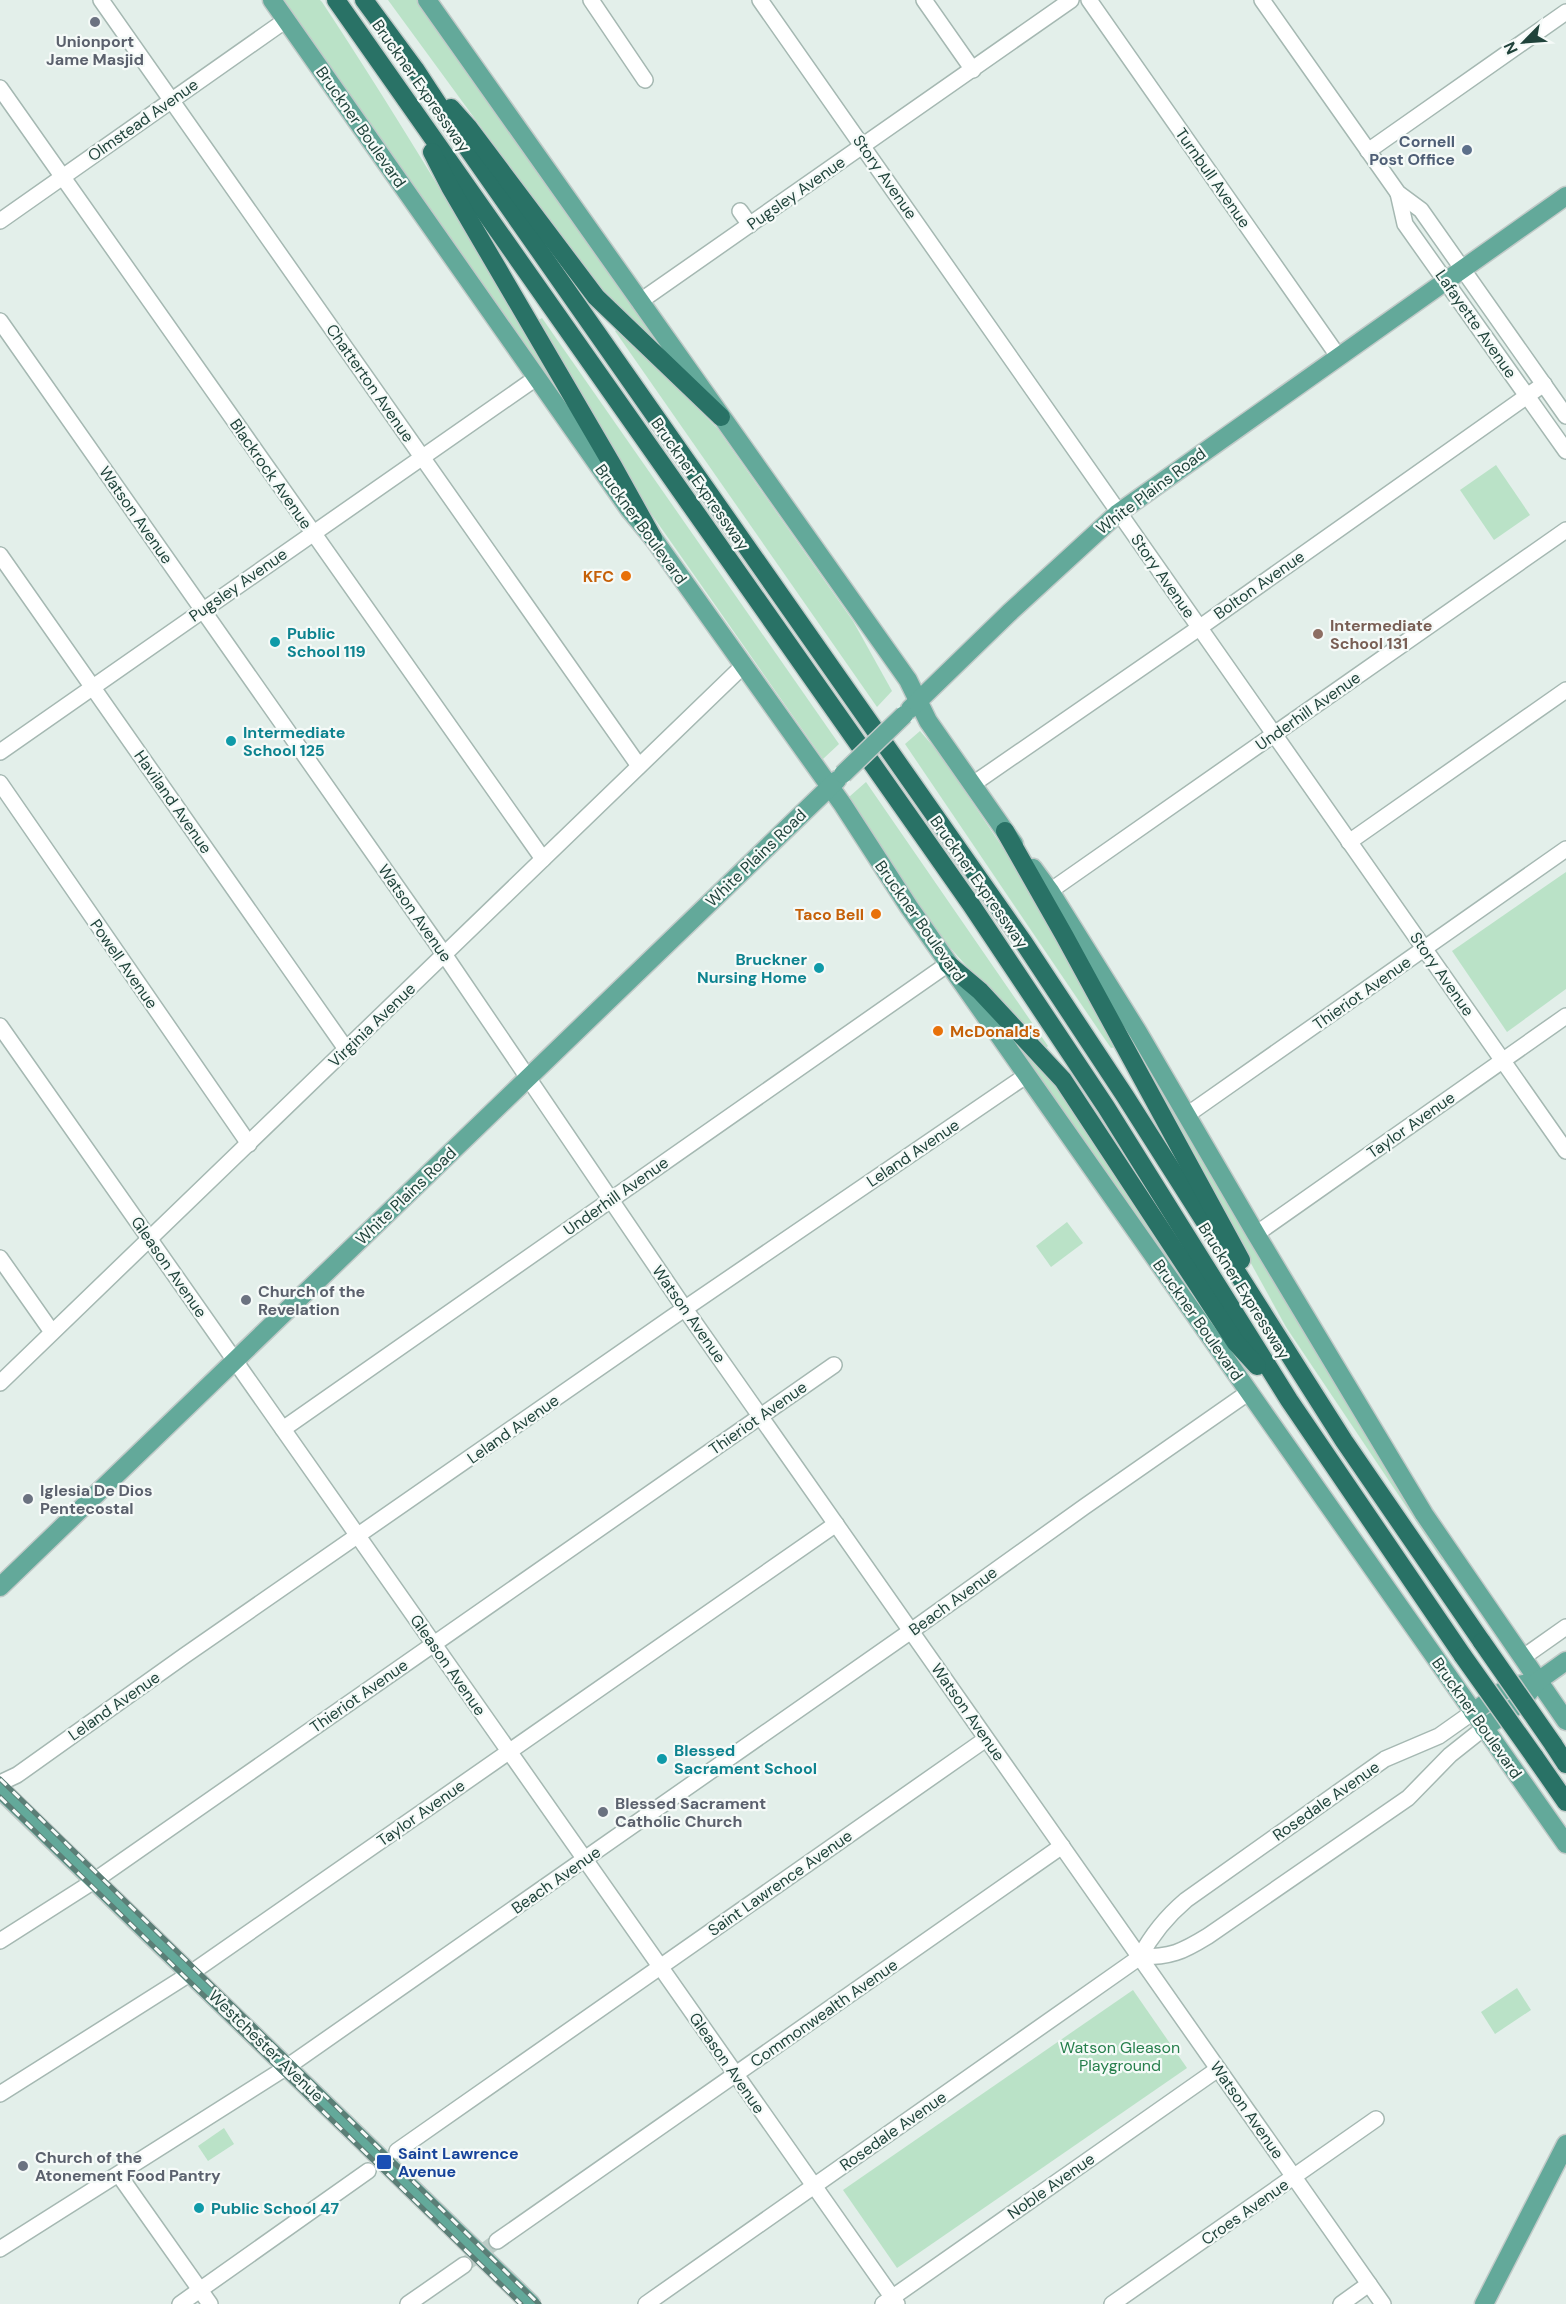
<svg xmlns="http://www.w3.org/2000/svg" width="1566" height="2304" font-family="'DM Sans',sans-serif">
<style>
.green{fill:#bae2c7}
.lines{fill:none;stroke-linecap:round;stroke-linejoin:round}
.minor-tunnel{stroke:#bccdc7;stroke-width:15;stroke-dasharray:15 8;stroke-linecap:butt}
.minor-casing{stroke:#a5b8b2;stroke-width:18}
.major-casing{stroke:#c1cac8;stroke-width:21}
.highway-casing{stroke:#c1cac8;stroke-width:21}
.minor{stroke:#fff;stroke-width:15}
.major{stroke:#63a99a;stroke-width:18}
.highway{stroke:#297266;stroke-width:18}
.rail-casing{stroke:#5b7e76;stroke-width:5}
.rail{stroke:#f5faf8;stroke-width:3;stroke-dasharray:9;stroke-linecap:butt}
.major-bridge-casing{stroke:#c1cac8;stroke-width:21;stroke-linecap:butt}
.highway-bridge-casing{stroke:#c1cac8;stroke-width:21;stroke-linecap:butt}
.major-bridge{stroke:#63a99a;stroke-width:18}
.highway-bridge{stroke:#297266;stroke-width:18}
.worship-dot{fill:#6b7280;stroke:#f5faf8;stroke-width:2}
.service-dot{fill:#5c6f8a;stroke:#f5faf8;stroke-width:2}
.food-dot{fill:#e8710a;stroke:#f5faf8;stroke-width:2}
.education-dot{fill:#8d6e63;stroke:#f5faf8;stroke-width:2}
.culture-dot{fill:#0f9aa8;stroke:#f5faf8;stroke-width:2}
.transit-dot{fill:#1a4fb4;stroke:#f5faf8;stroke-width:2}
.labels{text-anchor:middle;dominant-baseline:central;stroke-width:4.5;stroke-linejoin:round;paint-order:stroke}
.worship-label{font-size:16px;font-weight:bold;fill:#5b616d;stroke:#f5faf8;text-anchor:start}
.street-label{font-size:16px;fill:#20433b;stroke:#f5faf8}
.service-label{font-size:16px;font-weight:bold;fill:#4e5e75;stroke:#f5faf8;text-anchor:end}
.food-label{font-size:16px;font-weight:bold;fill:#c56008;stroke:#f5faf8;text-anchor:end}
.education-label{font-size:16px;font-weight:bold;fill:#785e54;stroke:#f5faf8;text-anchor:start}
.culture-label{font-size:16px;font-weight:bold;fill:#0d838f;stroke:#f5faf8;text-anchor:start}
.park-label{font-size:16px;fill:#267f4c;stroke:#f5faf8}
.transit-label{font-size:16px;font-weight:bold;fill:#164399;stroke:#f5faf8;text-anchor:start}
</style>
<rect width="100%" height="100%" fill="#e3efea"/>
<!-- green -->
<g class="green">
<path d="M284 0H320L322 2C378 87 431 173 483 261 511 309 540 357 566 407Z"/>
<polygon points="388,0 418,0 627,296 658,345 598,287"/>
<polygon points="542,318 839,744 823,759 650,512 537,321"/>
<polygon points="618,329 717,428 853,621 892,691 877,707 615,331"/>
<polygon points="1496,465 1530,515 1494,540 1460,490"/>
<polygon points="920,731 939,753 1036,897 1116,1047 1111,1048 1102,1035 905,744"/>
<path d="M866 782 1048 1046 1045 1049C1000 1001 952 955 914 902 890 869 870 833 849 797Z"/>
<polygon points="1566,872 1566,989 1507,1032 1452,951"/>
<polygon points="1103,987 1445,1558 1442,1560 1286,1327 1100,989"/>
<polygon points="1018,1041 1068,1094 1250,1375 1246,1377 1012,1044"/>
<polygon points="1067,1222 1083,1243 1051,1267 1036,1246"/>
<polygon points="1517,1988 1531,2010 1495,2034 1481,2012"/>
<polygon points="1133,1990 1187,2068 897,2268 843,2190"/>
<polygon points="224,2128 234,2144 208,2161 198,2146"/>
</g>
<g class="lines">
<!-- minor-tunnel -->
<polyline class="minor-tunnel" points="464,2265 497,2241"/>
<defs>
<g id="minor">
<polyline points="101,0 639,766"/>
<polyline points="591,0 645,80"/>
<polyline points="760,0 1566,1151"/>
<polyline points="924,0 973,70"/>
<polyline points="1089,0 1338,356"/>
<polyline points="1262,0 1398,193 1421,210 1566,416"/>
<polyline points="0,88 543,859"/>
<polyline points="1368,151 1566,12"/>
<polyline points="1398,193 1405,224 1566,451"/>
<polyline points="740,211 750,225"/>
<polyline points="0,221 286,20"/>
<polyline points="639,302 1071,0"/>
<polyline points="0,321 444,954 685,1309 1383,2304"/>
<polyline points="0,555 346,1049"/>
<polyline points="0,752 536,378"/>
<polyline points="0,783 249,1144"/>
<polyline points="973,784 1199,628 1544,384"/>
<polyline points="1349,842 1566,690"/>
<polyline points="1050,891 1566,530"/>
<polyline points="0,1026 897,2304"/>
<polyline points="1187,1115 1566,849"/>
<polyline points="1256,1234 1566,1016"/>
<polyline points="0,1258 52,1332"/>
<polyline points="0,1383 743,666"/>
<polyline points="283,1429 948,964"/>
<polyline points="1522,1658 1566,1627"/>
<polyline points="0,1783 17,1775 184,1656 671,1318 1027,1075"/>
<polyline points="0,1941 94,1881 834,1365"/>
<path d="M1140 1957C1171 1957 1182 1952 1208 1936L1408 1798 1450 1755 1484 1728"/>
<polyline points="0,2094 191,1973 836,1524"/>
<polyline points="397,2151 986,1739"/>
<polyline points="119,2175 210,2304"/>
<polyline points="497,2241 1062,1846"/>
<polyline points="0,2249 287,2067 911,1631 1084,1507 1249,1392"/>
<polyline points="180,2304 368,2171"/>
<polyline points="408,2304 464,2265"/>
<path d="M646 2304 1140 1957C1152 1934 1166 1917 1186 1900L1385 1759 1439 1736 1473 1712"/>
<polyline points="883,2304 1218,2069"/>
<polyline points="1112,2304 1376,2119"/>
<polyline points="1341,2304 1369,2284"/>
</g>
<g id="major">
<polyline points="272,0 629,509 653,538 843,805 909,907 1566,1844"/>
<polyline points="427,0 908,680 928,721 1014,844"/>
<polyline points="910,709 1009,613 1118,513 1566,196"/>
<polyline points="1033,868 1050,891 1138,1032 1256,1234 1424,1514 1566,1721"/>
<polyline points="0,1587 837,780"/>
<polyline points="1473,1712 1509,1687 1528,1683"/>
<polyline points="1484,1728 1520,1703 1538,1681 1566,1661"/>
<polyline points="0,1789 531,2304"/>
<polyline points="1484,2304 1566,2144"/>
</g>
<g id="highway">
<polyline points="336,0 970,903 1106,1107 1289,1400 1463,1656"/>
<polyline points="364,0 415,69 459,136 1024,943 1125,1096 1344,1441 1482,1642"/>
<polyline points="451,108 468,127 596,297 721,417"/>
<polyline points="432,152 450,187 613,466 653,538"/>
<polyline points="1005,831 1064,935 1241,1260"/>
<polyline points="948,964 980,991 1063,1080 1236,1343 1257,1366"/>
<polyline points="1553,1744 1566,1764"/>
<polyline points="1534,1756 1566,1802"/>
</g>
</defs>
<!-- minor casing -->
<use href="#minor" class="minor-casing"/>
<!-- major casing -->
<use href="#major" class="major-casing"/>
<!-- highway casing -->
<use href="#highway" class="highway-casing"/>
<!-- minor -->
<use href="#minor" class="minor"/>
<!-- major -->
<use href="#major" class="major"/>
<!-- highway -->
<use href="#highway" class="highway"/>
<defs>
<g id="rail">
<polyline points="0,1779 539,2304"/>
<polyline points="0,1797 521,2304"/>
</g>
</defs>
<!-- rail casing -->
<use href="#rail" class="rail-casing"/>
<!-- rail -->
<use href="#rail" class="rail"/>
<defs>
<polyline id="major-bridge" points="843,774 904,715"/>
<g id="highway-bridge">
<polyline points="1482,1642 1553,1744"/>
<polyline points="1463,1656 1534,1756"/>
</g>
</defs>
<!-- major-bridge casing -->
<use href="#major-bridge" class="major-bridge-casing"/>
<!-- highway-bridge casing -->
<use href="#highway-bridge" class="highway-bridge-casing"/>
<!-- major-bridge -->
<use href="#major-bridge" class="major-bridge"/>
<!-- highway-bridge -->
<use href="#highway-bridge" class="highway-bridge"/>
</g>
<!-- markers -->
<g class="worship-dot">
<circle cx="95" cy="22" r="6"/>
<circle cx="246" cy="1300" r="6"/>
<circle cx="28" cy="1499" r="6"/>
<circle cx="603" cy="1812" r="6"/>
<circle cx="23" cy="2166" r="6"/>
</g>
<circle class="service-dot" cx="1467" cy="150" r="6"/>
<g class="food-dot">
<circle cx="626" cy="576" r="6"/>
<circle cx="876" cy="914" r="6"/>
<circle cx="938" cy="1031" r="6"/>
</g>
<circle class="education-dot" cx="1318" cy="634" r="6"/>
<g class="culture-dot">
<circle cx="275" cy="642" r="6"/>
<circle cx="231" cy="741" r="6"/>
<circle cx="819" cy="968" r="6"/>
<circle cx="662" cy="1759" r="6"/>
<circle cx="199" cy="2208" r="6"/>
</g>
<rect class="transit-dot" x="376" y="2154" width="16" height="16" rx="3"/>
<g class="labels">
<!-- worship labels -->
<g class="worship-label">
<text x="95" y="41" text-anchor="middle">Unionport<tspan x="95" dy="18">Jame Masjid</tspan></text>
<text x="258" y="1291">Church of the<tspan x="258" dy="18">Revelation</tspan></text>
<text x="40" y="1490">Iglesia De Dios<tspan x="40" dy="18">Pentecostal</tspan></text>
<text x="615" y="1803">Blessed Sacrament<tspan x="615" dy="18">Catholic Church</tspan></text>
<text x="35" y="2157">Church of the<tspan x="35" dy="18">Atonement Food Pantry</tspan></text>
</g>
<!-- street labels -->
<g class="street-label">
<text transform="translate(421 86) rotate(55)">Bruckner Expressway</text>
<text transform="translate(143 120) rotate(-35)">Olmstead Avenue</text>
<text transform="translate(361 127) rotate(55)">Bruckner Boulevard</text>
<text transform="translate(885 177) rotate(55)">Story Avenue</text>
<text transform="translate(1213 178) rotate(55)">Turnbull Avenue</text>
<text transform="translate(796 193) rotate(-35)">Pugsley Avenue</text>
<text transform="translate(1476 324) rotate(55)">Lafayette Avenue</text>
<text transform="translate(370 383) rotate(55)">Chatterton Avenue</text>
<text transform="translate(271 474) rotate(55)">Blackrock Avenue</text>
<text transform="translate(700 484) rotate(55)">Bruckner Expressway</text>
<text transform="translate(1151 491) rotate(-37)">White Plains Road</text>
<text transform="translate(136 515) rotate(55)">Watson Avenue</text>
<text transform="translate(641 524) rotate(54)">Bruckner Boulevard</text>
<text transform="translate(1163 576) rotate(55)">Story Avenue</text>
<text transform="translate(238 585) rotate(-35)">Pugsley Avenue</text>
<text transform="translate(1259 585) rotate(-35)">Bolton Avenue</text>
<text transform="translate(1308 711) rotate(-35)">Underhill Avenue</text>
<text transform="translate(173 802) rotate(55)">Haviland Avenue</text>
<text transform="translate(756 858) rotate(-44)">White Plains Road</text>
<text transform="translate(979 882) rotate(55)">Bruckner Expressway</text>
<text transform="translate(415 913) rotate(55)">Watson Avenue</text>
<text transform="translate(920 921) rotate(55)">Bruckner Boulevard</text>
<text transform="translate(124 964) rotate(55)">Powell Avenue</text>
<text transform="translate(1442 974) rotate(55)">Story Avenue</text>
<text transform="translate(1362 993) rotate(-35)">Thieriot Avenue</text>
<text transform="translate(372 1025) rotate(-44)">Virginia Avenue</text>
<text transform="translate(1411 1125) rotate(-35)">Taylor Avenue</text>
<text transform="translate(913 1153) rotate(-34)">Leland Avenue</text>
<text transform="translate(406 1196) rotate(-44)">White Plains Road</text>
<text transform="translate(616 1196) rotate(-35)">Underhill Avenue</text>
<text transform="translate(169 1267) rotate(55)">Gleason Avenue</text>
<text transform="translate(1244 1291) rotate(58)">Bruckner Expressway</text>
<text transform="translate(689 1314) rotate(55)">Watson Avenue</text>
<text transform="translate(1198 1320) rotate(55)">Bruckner Boulevard</text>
<text transform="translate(758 1418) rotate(-35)">Thieriot Avenue</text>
<text transform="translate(513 1429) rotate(-35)">Leland Avenue</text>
<text transform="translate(953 1601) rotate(-36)">Beach Avenue</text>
<text transform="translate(448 1665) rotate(55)">Gleason Avenue</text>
<text transform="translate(359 1696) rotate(-35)">Thieriot Avenue</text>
<text transform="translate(114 1706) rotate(-35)">Leland Avenue</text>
<text transform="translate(968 1712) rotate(55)">Watson Avenue</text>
<text transform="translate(1477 1718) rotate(55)">Bruckner Boulevard</text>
<text transform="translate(1326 1801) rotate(-35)">Rosedale Avenue</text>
<text transform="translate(421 1813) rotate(-35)">Taylor Avenue</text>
<text transform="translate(556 1880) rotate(-35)">Beach Avenue</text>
<text transform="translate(780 1883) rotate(-35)">Saint Lawrence Avenue</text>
<text transform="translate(824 2013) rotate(-35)">Commonwealth Avenue</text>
<text transform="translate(266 2046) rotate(44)">Westchester Avenue</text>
<text transform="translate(727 2063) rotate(55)">Gleason Avenue</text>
<text transform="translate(1247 2110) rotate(55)">Watson Avenue</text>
<text transform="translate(893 2131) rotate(-35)">Rosedale Avenue</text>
<text transform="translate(1051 2186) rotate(-35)">Noble Avenue</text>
<text transform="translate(1245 2212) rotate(-35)">Croes Avenue</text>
</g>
<!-- service labels -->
<g class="service-label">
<text x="1455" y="141">Cornell<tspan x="1455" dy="18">Post Office</tspan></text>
</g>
<!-- food labels -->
<g class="food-label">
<text x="614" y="576">KFC</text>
<text x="864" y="914">Taco Bell</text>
<text x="950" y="1031" text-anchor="start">McDonald's</text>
</g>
<!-- education labels -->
<g class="education-label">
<text x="1330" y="625">Intermediate<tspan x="1330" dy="18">School 131</tspan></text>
</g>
<!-- culture labels -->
<g class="culture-label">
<text x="287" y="633">Public<tspan x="287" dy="18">School 119</tspan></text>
<text x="243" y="732">Intermediate<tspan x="243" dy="18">School 125</tspan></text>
<text x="807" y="959" text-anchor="end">Bruckner<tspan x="807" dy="18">Nursing Home</tspan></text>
<text x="674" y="1750">Blessed<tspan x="674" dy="18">Sacrament School</tspan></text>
<text x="211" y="2208">Public School 47</text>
</g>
<!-- park labels -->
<g class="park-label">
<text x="1120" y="2047">Watson Gleason<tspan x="1120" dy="18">Playground</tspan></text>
</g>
<!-- transit labels -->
<g class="transit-label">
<text x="398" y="2153">Saint Lawrence<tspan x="398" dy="18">Avenue</tspan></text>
</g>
</g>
<!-- north arrow -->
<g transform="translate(1524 42) rotate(245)" stroke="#f5faf8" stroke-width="4.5" paint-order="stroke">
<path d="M0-4.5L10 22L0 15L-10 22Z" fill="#20433b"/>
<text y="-9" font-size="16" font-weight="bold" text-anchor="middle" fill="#20433b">N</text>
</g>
</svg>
